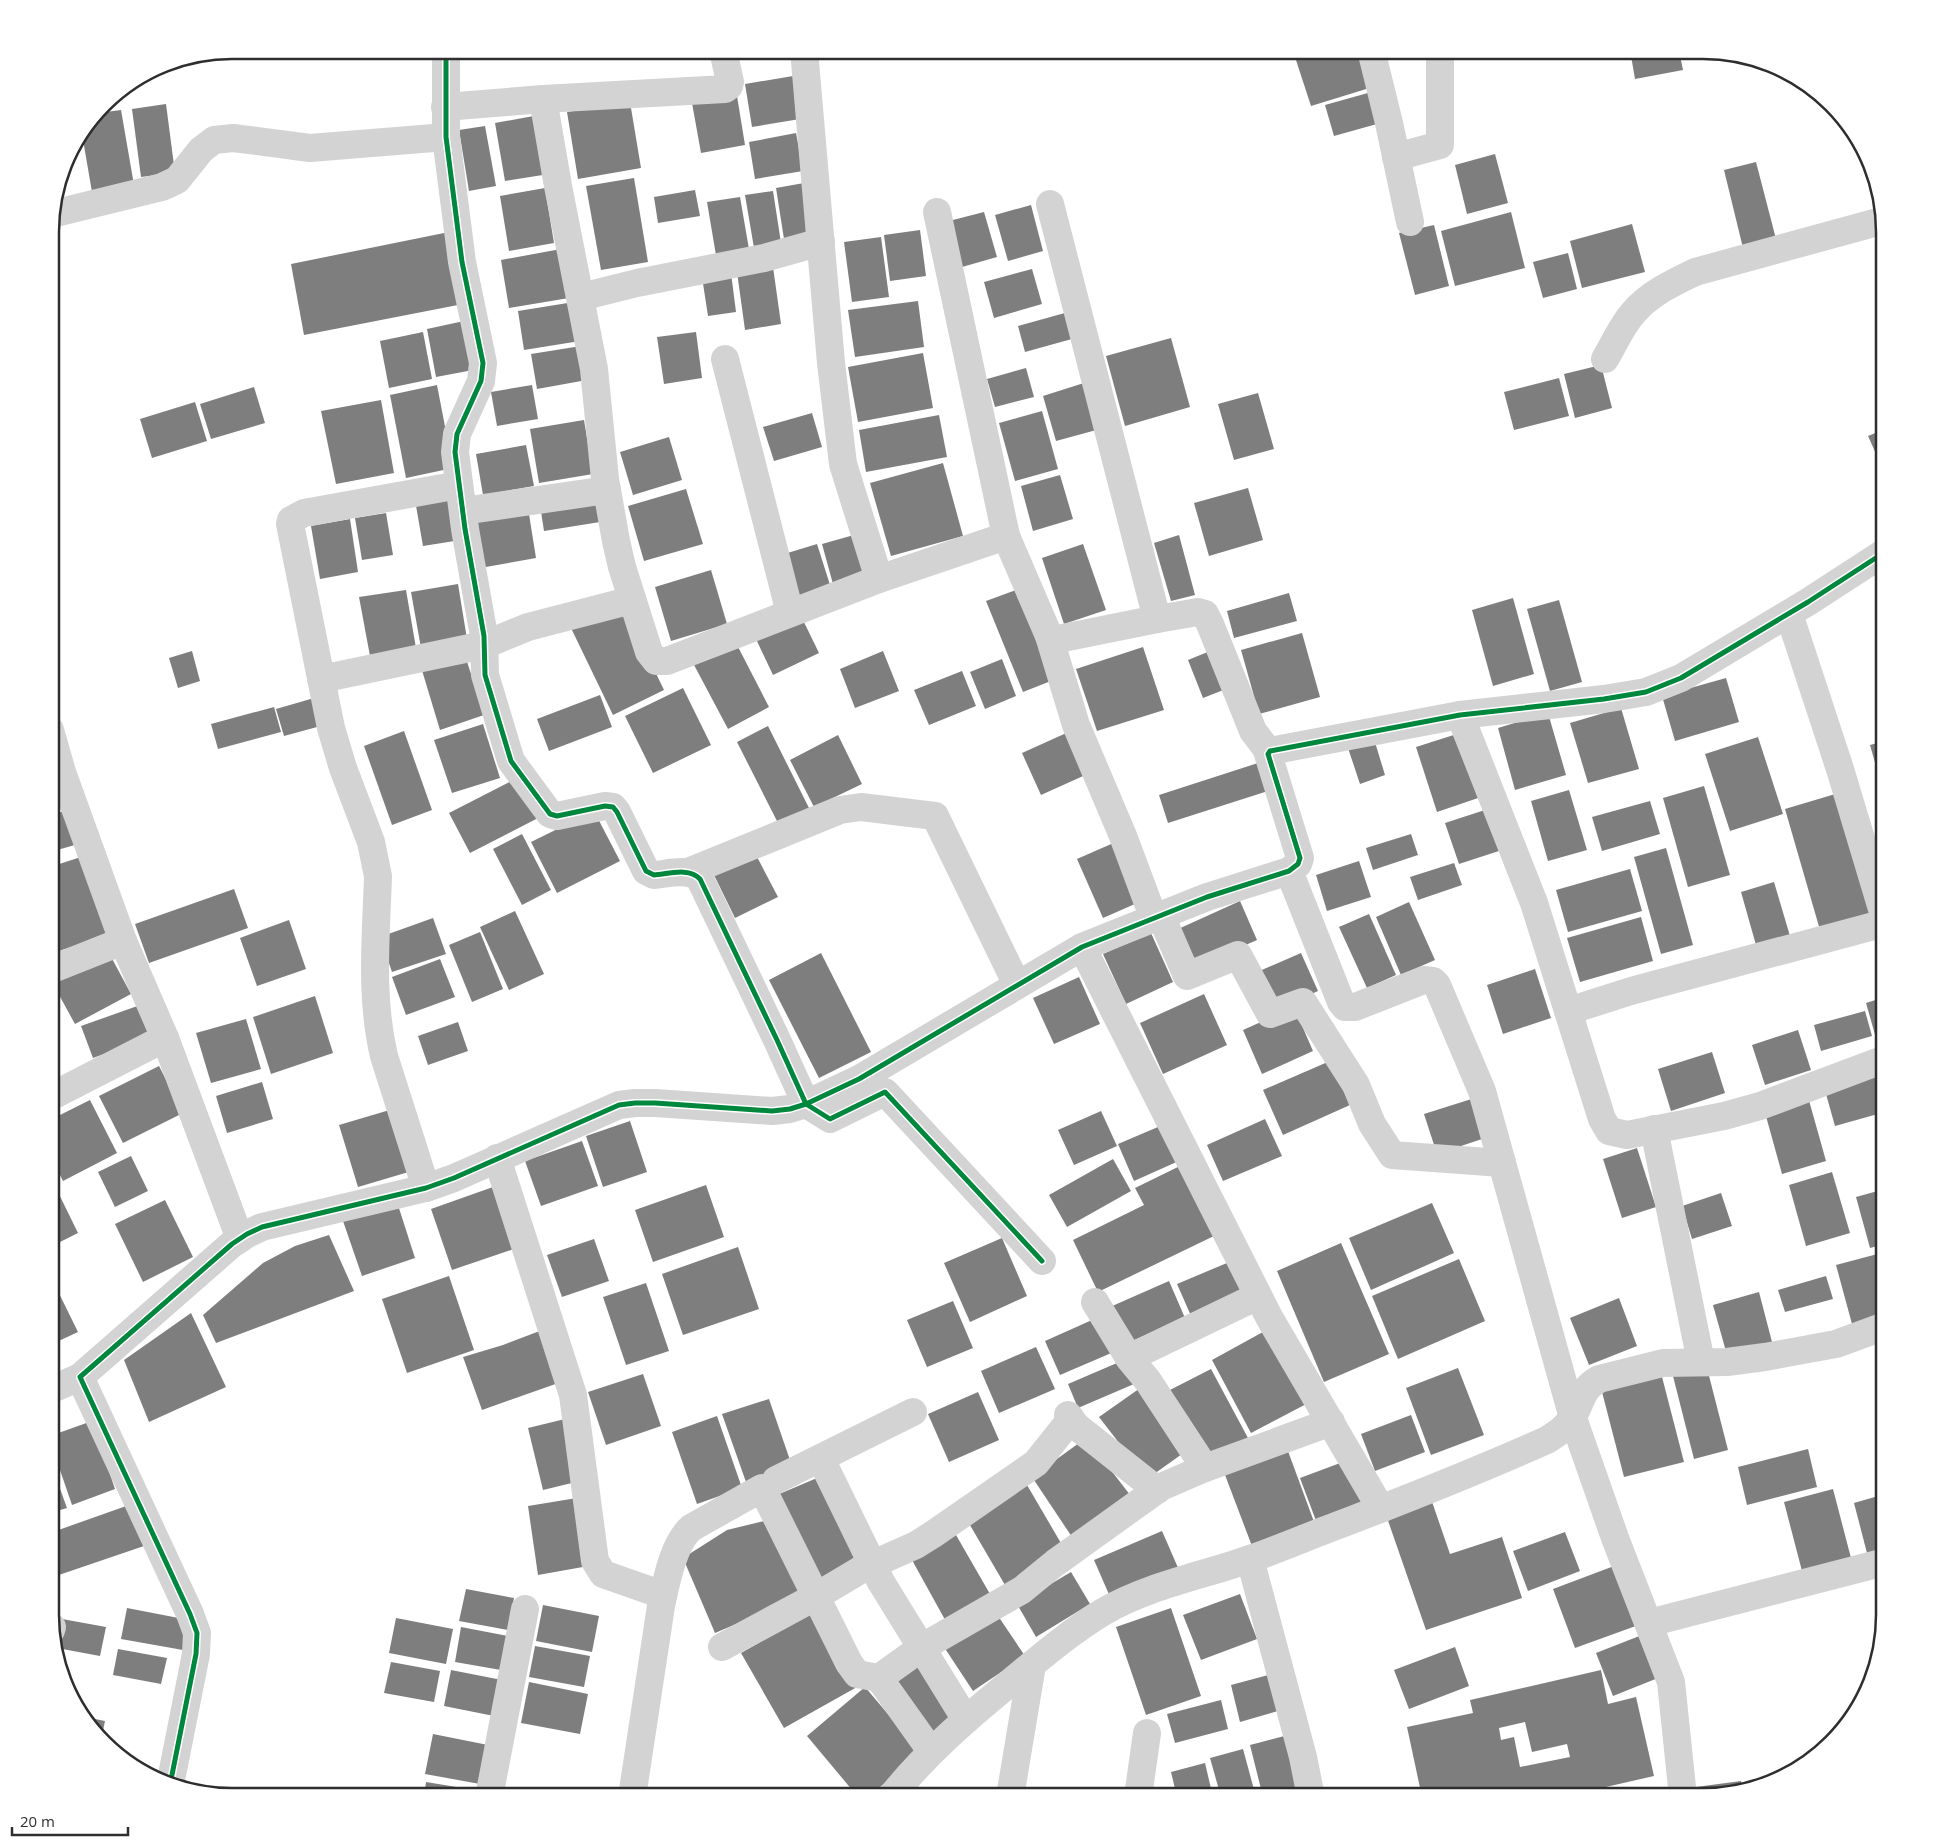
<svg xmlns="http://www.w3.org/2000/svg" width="1935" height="1847" font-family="'Open Sans',sans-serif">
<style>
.building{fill:#7e7e7e;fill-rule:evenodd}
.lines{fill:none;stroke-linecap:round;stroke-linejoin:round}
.street{stroke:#d3d3d3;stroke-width:28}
.cycleway-casing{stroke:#fff;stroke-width:8}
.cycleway{stroke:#00873e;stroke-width:5}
.rim{fill:none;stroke:#2e2e2e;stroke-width:2.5}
</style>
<rect width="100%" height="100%" fill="#fff"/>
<!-- building -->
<g class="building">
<polygon points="1315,50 1365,50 1376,86 1311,106 1295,57"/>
<polygon points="1630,50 1679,50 1683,70 1635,79"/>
<polygon points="799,75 806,118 752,127 745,84"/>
<polygon points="1375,91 1384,122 1334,136 1325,105"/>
<polygon points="737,96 745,145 701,153 692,103"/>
<polygon points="630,102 641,168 578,179 567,112"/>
<polygon points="166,104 175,173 141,177 132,109"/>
<polygon points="121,110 134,185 92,192 82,134 98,113"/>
<polygon points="539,115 549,174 505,181 495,123"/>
<polygon points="485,126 496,186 469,191 459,130"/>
<polygon points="796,133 803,171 755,179 749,142"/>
<polygon points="1495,154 1508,203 1467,214 1455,165"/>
<polygon points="1756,162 1776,239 1743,248 1724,170"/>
<polygon points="634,178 648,262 601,270 586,186"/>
<polygon points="804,183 812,234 784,239 776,188"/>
<polygon points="545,188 554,243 509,251 500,196"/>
<polygon points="695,190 700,216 658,223 654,197"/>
<polygon points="773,191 781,243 754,248 745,195"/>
<polygon points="740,197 750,255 717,261 707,202"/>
<polygon points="1031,205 1043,251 1008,261 995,215"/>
<polygon points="984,212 997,257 962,267 949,221"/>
<polygon points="1511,212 1525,268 1455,286 1441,231"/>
<polygon points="1632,224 1645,272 1582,288 1570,241"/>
<polygon points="1434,225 1449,286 1415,295 1399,233"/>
<polygon points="920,230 926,276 890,281 884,235"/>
<polygon points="449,232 463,304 304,335 291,264"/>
<polygon points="881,237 889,297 852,302 844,242"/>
<polygon points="561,249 569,298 509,308 501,260"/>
<polygon points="1568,253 1577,289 1543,298 1533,262"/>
<polygon points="773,267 781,324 745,330 737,272"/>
<polygon points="1032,269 1042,304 994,318 984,282"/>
<polygon points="731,273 736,312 708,316 702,277"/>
<polygon points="918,301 924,347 855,357 848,310"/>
<polygon points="574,302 580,341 524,350 518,311"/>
<polygon points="1072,311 1079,337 1025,352 1018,326"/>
<polygon points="464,321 473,370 436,377 427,329"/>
<polygon points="423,332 432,379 389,388 380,341"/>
<polygon points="696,332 702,378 664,384 657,337"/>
<polygon points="1171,338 1190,407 1125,426 1106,356"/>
<polygon points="581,346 587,380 537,389 531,354"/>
<polygon points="923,353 933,408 858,422 848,367"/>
<polygon points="1601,365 1612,408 1575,418 1564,374"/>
<polygon points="1026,368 1034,397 995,407 987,379"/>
<polygon points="1885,370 1885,391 1876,375"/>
<polygon points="1559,378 1569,416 1514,430 1504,392"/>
<polygon points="1087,382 1100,429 1056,441 1043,396"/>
<polygon points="437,385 453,468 406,478 390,395"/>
<polygon points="532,385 538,419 497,426 491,392"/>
<polygon points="254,387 265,423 211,439 200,404"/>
<polygon points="1258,393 1274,449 1234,460 1218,404"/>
<polygon points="381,400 394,473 336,484 321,411"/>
<polygon points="195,402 207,441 152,458 140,419"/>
<polygon points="1042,411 1058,469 1015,481 999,423"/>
<polygon points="812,413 822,447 774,461 763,427"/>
<polygon points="939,415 947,457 866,472 859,430"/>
<polygon points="584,420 593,474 539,483 530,429"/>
<polygon points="1885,429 1885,474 1868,436"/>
<polygon points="669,437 682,480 633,495 620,452"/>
<polygon points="526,445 534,486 483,495 476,454"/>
<polygon points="943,463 963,536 891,556 870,483"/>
<polygon points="1060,475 1073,519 1033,531 1021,486"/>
<polygon points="1248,488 1263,540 1209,556 1194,503"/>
<polygon points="686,489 703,544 644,561 628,506"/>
<polygon points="454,493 461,540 423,546 415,500"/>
<polygon points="595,495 600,522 544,531 540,505"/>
<polygon points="528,508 536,558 480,568 472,518"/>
<polygon points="386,513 393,555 362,560 355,518"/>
<polygon points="350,519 358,572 320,579 311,526"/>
<polygon points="861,533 874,573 833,584 822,544"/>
<polygon points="1179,535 1195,595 1171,601 1154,543"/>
<polygon points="817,544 831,588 794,599 781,555"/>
<polygon points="1083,544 1106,610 1064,624 1042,558"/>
<polygon points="711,570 727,624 671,641 655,587"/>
<polygon points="458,584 467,639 421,648 411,592"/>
<polygon points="1024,587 1061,677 1023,692 986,601"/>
<polygon points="406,590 416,648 370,656 359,597"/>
<polygon points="1289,593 1297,621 1234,638 1227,611"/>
<polygon points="1513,598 1534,674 1493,686 1472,610"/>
<polygon points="1559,600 1582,682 1550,691 1527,609"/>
<polygon points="622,603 664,690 613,715 571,628"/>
<polygon points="801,616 819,653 773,675 756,639"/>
<polygon points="1302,633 1320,697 1259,714 1241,650"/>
<polygon points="735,641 769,707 728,729 693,663"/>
<polygon points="1143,647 1164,710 1097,731 1076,669"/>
<polygon points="192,651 200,681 178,688 169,658"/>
<polygon points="883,651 899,691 855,708 840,669"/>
<polygon points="1210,651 1226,689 1203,698 1188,660"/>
<polygon points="464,652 484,715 440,730 421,667"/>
<polygon points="1002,659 1016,696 985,709 970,672"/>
<polygon points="962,671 976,706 929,725 914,690"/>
<polygon points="1726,678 1739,722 1675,741 1662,696"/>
<polygon points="683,688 711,745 653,773 625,716"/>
<polygon points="600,695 612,727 549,751 537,719"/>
<polygon points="321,696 328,724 284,736 276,709"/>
<polygon points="274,707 281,732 218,749 211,724"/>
<polygon points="1621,708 1639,769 1588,783 1570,723"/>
<polygon points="1548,713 1566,775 1515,790 1498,728"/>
<polygon points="483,724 500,778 452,793 434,740"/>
<polygon points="768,726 809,808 778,823 737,742"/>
<polygon points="1073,730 1092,772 1041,795 1022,753"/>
<polygon points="404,731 432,810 392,825 364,746"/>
<polygon points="1460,733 1481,797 1437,812 1416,747"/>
<polygon points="838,735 862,784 814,807 790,760"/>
<polygon points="1758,737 1783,814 1730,831 1705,754"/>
<polygon points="1374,739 1385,775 1360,784 1348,748"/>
<polygon points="1885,741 1885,786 1882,787 1870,745"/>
<polygon points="1258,763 1268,791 1168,823 1159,795"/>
<polygon points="519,777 540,817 470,853 449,813"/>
<polygon points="1704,786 1730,875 1688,887 1663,798"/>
<polygon points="1569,790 1587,850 1548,861 1531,801"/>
<polygon points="1842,792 1878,921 1822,937 1785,809"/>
<polygon points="1650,801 1660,834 1602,851 1592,817"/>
<polygon points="1491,808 1505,849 1459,864 1445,823"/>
<polygon points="72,809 82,843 50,852 50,815"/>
<polygon points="594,811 620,861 557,893 531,842"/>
<polygon points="522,834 551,890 522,905 493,849"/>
<polygon points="1411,834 1418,855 1373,870 1366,848"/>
<polygon points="1118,841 1144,900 1103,918 1077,859"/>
<polygon points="1666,848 1693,945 1661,954 1634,857"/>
<polygon points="755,853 778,897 735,918 714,875"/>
<polygon points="84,856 110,934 50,954 50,867"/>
<polygon points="1359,861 1371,897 1327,911 1316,875"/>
<polygon points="1454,863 1462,885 1418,900 1410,877"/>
<polygon points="1630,869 1642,911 1568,932 1556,890"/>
<polygon points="1774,882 1790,936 1756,945 1741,892"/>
<polygon points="234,889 248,928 149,963 135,924"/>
<polygon points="1240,901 1257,940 1193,968 1176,930"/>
<polygon points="1409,902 1435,960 1401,975 1376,917"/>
<polygon points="515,911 544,974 509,990 480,927"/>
<polygon points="1369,914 1396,975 1367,988 1339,927"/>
<polygon points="1641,917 1653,961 1580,982 1567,938"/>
<polygon points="433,918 446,954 392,972 380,937"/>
<polygon points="289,920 306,969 257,986 240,938"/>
<polygon points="480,932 503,989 472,1002 449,945"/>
<polygon points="1151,933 1173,982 1126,1004 1103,954"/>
<polygon points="109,953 131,994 75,1024 53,984"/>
<polygon points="821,953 871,1052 819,1078 769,980"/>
<polygon points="1301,953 1318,991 1272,1012 1255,973"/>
<polygon points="440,959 455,997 406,1015 392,977"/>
<polygon points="1535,969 1551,1018 1503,1034 1487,985"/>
<polygon points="1079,977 1100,1024 1054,1044 1033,998"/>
<polygon points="1204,994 1227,1045 1163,1074 1140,1023"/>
<polygon points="315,996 333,1053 271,1074 253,1017"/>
<polygon points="1885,997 1885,1051 1880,1052 1866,1003"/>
<polygon points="143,1004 154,1036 93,1058 81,1026"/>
<polygon points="1294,1007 1313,1051 1262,1074 1243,1030"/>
<polygon points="50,1011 60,1037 50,1040"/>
<polygon points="1865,1011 1872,1036 1821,1051 1814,1025"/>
<polygon points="246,1019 261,1069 211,1083 196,1033"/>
<polygon points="458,1022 468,1051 428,1065 418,1036"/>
<polygon points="1798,1030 1811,1070 1765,1085 1752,1045"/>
<polygon points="1712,1052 1725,1093 1671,1111 1658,1069"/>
<polygon points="1330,1061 1350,1105 1283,1135 1263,1090"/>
<polygon points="159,1066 183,1113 123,1143 99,1096"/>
<polygon points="1885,1070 1885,1112 1835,1126 1824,1087"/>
<polygon points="262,1082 273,1119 227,1133 216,1096"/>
<polygon points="1481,1096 1494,1135 1437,1154 1424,1114"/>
<polygon points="1808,1097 1826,1161 1782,1174 1764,1109"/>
<polygon points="90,1100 117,1153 63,1181 50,1155 50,1120"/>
<polygon points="393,1109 412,1171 358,1187 339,1125"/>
<polygon points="1101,1111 1117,1146 1074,1165 1058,1130"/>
<polygon points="1265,1119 1282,1156 1223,1181 1207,1145"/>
<polygon points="630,1121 647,1172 603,1187 586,1136"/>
<polygon points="1165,1124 1181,1160 1134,1181 1118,1144"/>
<polygon points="582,1141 598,1186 541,1206 525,1161"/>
<polygon points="1637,1148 1656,1207 1622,1218 1603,1159"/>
<polygon points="131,1156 148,1191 115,1207 98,1172"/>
<polygon points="1113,1159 1131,1191 1067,1227 1049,1195"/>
<polygon points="1182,1165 1216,1235 1098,1292 1073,1240 1144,1205 1135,1188"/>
<polygon points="1832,1172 1850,1233 1806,1246 1789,1185"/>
<polygon points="54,1184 78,1233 50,1247 50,1185"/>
<polygon points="706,1185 724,1237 653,1262 635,1210"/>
<polygon points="493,1187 514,1249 452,1270 431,1209"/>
<polygon points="1885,1189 1885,1244 1870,1248 1856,1197"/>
<polygon points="1721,1193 1732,1226 1692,1239 1682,1206"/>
<polygon points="165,1200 193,1257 143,1282 115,1224"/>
<polygon points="397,1202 415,1258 362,1276 343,1221"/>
<polygon points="1432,1203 1454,1253 1371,1290 1349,1238"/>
<polygon points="329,1235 354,1291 216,1343 203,1315 263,1263 295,1246"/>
<polygon points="1002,1238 1027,1296 970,1322 944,1263"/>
<polygon points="594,1239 609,1281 562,1297 547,1255"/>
<polygon points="1341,1243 1389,1354 1324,1382 1277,1271"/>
<polygon points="738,1247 759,1309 683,1335 662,1274"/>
<polygon points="1885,1252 1885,1314 1852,1324 1836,1265"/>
<polygon points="1459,1259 1485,1321 1398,1359 1372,1296"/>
<polygon points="1234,1260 1249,1294 1192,1318 1177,1284"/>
<polygon points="50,1275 78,1332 50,1345"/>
<polygon points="449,1276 474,1350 407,1373 382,1299"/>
<polygon points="1826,1276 1833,1299 1785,1312 1778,1290"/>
<polygon points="1169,1281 1185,1318 1125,1344 1110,1307"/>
<polygon points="646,1283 669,1351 626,1365 603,1297"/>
<polygon points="1759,1292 1772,1342 1727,1355 1713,1305"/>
<polygon points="1619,1298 1637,1346 1589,1365 1570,1318"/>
<polygon points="953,1301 973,1348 927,1367 907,1320"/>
<polygon points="191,1313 226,1387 149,1422 124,1360"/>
<polygon points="1101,1316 1116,1351 1060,1375 1045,1341"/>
<polygon points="1272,1327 1312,1401 1251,1433 1212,1360"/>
<polygon points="545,1329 564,1381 482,1410 463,1357 503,1345"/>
<polygon points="1036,1347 1055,1389 999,1413 981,1371"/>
<polygon points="1124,1360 1134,1384 1078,1408 1068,1384"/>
<polygon points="1458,1368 1484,1435 1431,1455 1406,1388"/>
<polygon points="1707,1368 1728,1450 1694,1459 1673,1376"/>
<polygon points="1211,1369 1248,1438 1206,1461 1168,1391"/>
<polygon points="1661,1373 1684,1462 1624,1477 1601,1388"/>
<polygon points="643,1374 661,1426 606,1445 588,1392"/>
<polygon points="1143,1386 1189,1449 1147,1479 1099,1417"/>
<polygon points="978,1392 999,1440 949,1462 928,1414"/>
<polygon points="769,1399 792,1466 746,1482 722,1414"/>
<polygon points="1411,1415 1425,1452 1375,1471 1361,1434"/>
<polygon points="717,1416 742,1488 697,1504 672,1432"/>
<polygon points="565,1419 580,1481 543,1490 528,1428"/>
<polygon points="92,1421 115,1489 72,1505 50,1441 50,1436"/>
<polygon points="1086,1438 1134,1500 1076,1543 1032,1477"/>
<polygon points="1285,1443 1317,1530 1255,1554 1222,1467"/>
<polygon points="1808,1449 1817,1487 1747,1505 1738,1467"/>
<polygon points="1351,1459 1369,1506 1318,1526 1300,1478"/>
<polygon points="50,1461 67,1508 50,1513"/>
<polygon points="824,1475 861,1561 814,1581 777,1495"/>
<polygon points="1027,1485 1065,1550 1005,1585 967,1520"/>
<polygon points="1833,1489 1851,1558 1802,1571 1784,1502"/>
<polygon points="1885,1494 1885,1548 1867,1553 1854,1503"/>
<polygon points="1430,1496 1450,1554 1502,1537 1522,1598 1426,1630 1385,1512"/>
<polygon points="583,1497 594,1565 538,1575 528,1506"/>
<polygon points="129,1505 144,1546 50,1578 50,1533"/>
<polygon points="772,1519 805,1595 715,1633 683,1558 727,1530"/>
<polygon points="1162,1531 1179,1570 1111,1599 1094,1560"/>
<polygon points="1565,1532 1580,1571 1528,1591 1513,1551"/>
<polygon points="956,1535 994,1601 949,1627 912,1560"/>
<polygon points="1622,1563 1644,1623 1575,1648 1553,1589"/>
<polygon points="1071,1572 1090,1604 1036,1637 1017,1604"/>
<polygon points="466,1589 514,1598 508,1630 459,1621"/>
<polygon points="1240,1594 1257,1639 1201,1660 1183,1615"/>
<polygon points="543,1605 599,1616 592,1652 536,1641"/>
<polygon points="127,1608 189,1620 183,1650 121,1639"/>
<polygon points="1171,1608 1201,1696 1146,1715 1116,1627"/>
<polygon points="994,1610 1025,1656 973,1691 942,1644"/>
<polygon points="813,1612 857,1687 784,1728 741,1653"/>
<polygon points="396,1618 453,1629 446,1664 389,1653"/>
<polygon points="62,1619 106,1627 100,1656 57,1648"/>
<polygon points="461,1627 508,1636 501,1670 455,1662"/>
<polygon points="1647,1633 1663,1676 1613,1696 1596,1653"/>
<polygon points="535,1646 590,1656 584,1687 529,1677"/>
<polygon points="1455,1647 1469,1686 1409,1709 1394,1670"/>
<polygon points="118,1649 167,1658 161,1684 113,1675"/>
<polygon points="916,1656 959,1720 932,1738 888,1675"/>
<polygon points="391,1662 440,1671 434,1702 384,1693"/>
<polygon points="451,1670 502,1680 494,1716 444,1706"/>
<path d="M1601 1670 1608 1704 1636 1697 1654 1776 1562 1797H1422L1407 1727 1473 1713 1470 1700ZM1525 1722 1532 1752 1567 1744 1570 1757 1520 1767 1514 1737 1501 1740 1499 1728Z"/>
<polygon points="1276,1673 1285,1709 1240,1722 1231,1685"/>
<polygon points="529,1682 588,1694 580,1734 521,1723"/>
<polygon points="865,1687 921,1753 868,1797 858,1797 807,1736"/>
<polygon points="1221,1700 1228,1729 1175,1743 1167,1714"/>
<polygon points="85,1717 105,1721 101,1740 100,1740"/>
<polygon points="433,1734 488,1745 480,1784 425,1774"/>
<polygon points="1292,1734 1308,1797 1263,1797 1250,1745"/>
<polygon points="1243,1749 1256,1797 1221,1797 1210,1758"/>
<polygon points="1205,1763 1213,1797 1177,1797 1171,1772"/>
<polygon points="1741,1781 1742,1790 1715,1797 1698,1797 1696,1787"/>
<polygon points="426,1782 481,1791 480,1797 424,1797"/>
</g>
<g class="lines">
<!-- street -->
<g class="street">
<path d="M446 50V137L462 262 483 363 481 381 457 434 455 452 465 529 484 636 485 675 511 761 550 814 557 816 605 806 613 807 617 812 646 871 654 875C668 874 689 867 700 879L777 1040 806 1104 830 1119 885 1092 1042 1261"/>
<polyline points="804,50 831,363 843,464 879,579"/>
<polyline points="1371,50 1389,123 1410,222"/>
<polyline points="543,99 558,186 594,369 605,479 616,541 622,567 649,652 656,661 667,661 879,579 1006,536 1049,636 1058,639 1157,619"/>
<polyline points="445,107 543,99 725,89 729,86 730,82 723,50"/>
<polyline points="1396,157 1440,145 1440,50"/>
<polyline points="1050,204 1157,619 1198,612 1205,614 1210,624 1253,731 1269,752"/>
<polyline points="937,212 1006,536"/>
<polyline points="52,214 162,187 177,180 201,150 214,140 233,138 310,148 446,137"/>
<polyline points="581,297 637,283 764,258 821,242"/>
<polyline points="725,359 790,613"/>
<path d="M1605 359C1614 344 1622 325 1634 312 1650 293 1673 283 1695 272L1885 220"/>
<polyline points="463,511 607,490"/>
<polyline points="1789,614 1840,769 1885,919"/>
<polyline points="1049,636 1076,725 1123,836 1154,919"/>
<polyline points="321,679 484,645 528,627 632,600"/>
<polyline points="1460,715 1534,903 1602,1119 1609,1131 1627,1135 1724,1116 1760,1106 1885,1059"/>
<polyline points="50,730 62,772 123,941 165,1038 240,1239"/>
<polyline points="1289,871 1341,1002 1345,1007 1355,1007 1424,980 1433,981 1437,985 1482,1091 1573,1418 1615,1538 1671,1682 1683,1797"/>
<polyline points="688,872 840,810 861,807 935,816 1017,985"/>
<polyline points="1161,916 1187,976 1238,955 1270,1014 1303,1002 1356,1085 1372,1124 1392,1155 1502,1163"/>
<polyline points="1082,947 1269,1317 1381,1509"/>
<polyline points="50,970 123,941"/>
<polyline points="1568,1011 1631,991 1885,923"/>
<polyline points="50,1097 165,1038"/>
<polyline points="1654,1129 1701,1362"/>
<polyline points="497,1158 573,1395 595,1561 603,1574 663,1595"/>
<path d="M426 1188 384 1056C370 997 376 937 378 876L371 842 343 768 331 728 290 524 291 520 304 513 459 485"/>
<polyline points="1095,1302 1129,1358 1148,1381 1205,1468"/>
<polyline points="1129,1358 1258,1296"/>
<polyline points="50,1390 80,1377"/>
<polyline points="1068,1415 1076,1426 1157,1490"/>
<polyline points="821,1459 881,1582 966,1720"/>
<polyline points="776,1480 913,1412"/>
<polyline points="1250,1559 1303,1757 1311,1797"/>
<polyline points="1649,1623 1885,1562"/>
<polyline points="51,1630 52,1627"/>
<polyline points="722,1647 815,1597 862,1569 916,1545 932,1535 1036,1463 1071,1419"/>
<polyline points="879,1678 921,1648 1022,1590 1055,1563 1161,1487 1205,1468 1331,1422"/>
<polyline points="170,1785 196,1654 197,1633 190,1614 80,1377 232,1244 247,1234 262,1227 426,1188 454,1178 619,1105 635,1103 655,1103 772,1111 790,1109 806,1104 859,1079 1082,947 1207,897 1289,871 1298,864 1300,858 1268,754 1270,751 1460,715 1604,699 1646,692 1681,678 1808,602 1885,552"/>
<polyline points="489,1797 525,1609"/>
<path d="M632 1797 661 1606C666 1583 673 1544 691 1528L762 1488 849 1663 857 1674 879 1678 931 1751"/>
<path d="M891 1797C926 1753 968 1717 1012 1681 1041 1657 1070 1632 1103 1612 1147 1586 1201 1576 1250 1559 1276 1550 1302 1539 1328 1529 1402 1501 1475 1472 1547 1440 1557 1434 1567 1427 1573 1417 1582 1401 1581 1389 1599 1379L1663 1363 1727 1362 1765 1357 1836 1344 1885 1326"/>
<polyline points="1010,1797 1032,1665"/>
<polyline points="1138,1797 1147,1733"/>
</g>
<defs>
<g id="cycleway">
<path d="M446 50V137L462 262 483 363 481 381 457 434 455 452 465 529 484 636 485 675 511 761 550 814 557 816 605 806 613 807 617 812 646 871 654 875C668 874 689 867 700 879L777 1040 806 1104 830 1119 885 1092 1042 1261"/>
<polyline points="170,1785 196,1654 197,1633 190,1614 80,1377 232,1244 247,1234 262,1227 426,1188 454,1178 619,1105 635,1103 655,1103 772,1111 790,1109 806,1104 859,1079 1082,947 1207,897 1289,871 1298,864 1300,858 1268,754 1270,751 1460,715 1604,699 1646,692 1681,678 1808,602 1885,552"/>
</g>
</defs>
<!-- cycleway casing -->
<use href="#cycleway" class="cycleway-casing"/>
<!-- cycleway -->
<use href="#cycleway" class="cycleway"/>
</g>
<!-- crop -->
<path d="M0 0H1935V1847H0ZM232 59H1703A173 173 0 0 1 1876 232V1615A173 173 0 0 1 1703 1788H232A173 173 0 0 1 59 1615V232A173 173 0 0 1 232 59Z" fill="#fff" fill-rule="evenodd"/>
<path class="rim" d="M232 59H1703A173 173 0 0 1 1876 232V1615A173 173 0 0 1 1703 1788H232A173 173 0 0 1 59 1615V232A173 173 0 0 1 232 59Z"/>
<!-- scale -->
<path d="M12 1827v8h116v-8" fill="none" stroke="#2e2e2e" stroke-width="2.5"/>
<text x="20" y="1827" font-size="15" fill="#2e2e2e" stroke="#ffffff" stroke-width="4" paint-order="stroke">20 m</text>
</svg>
